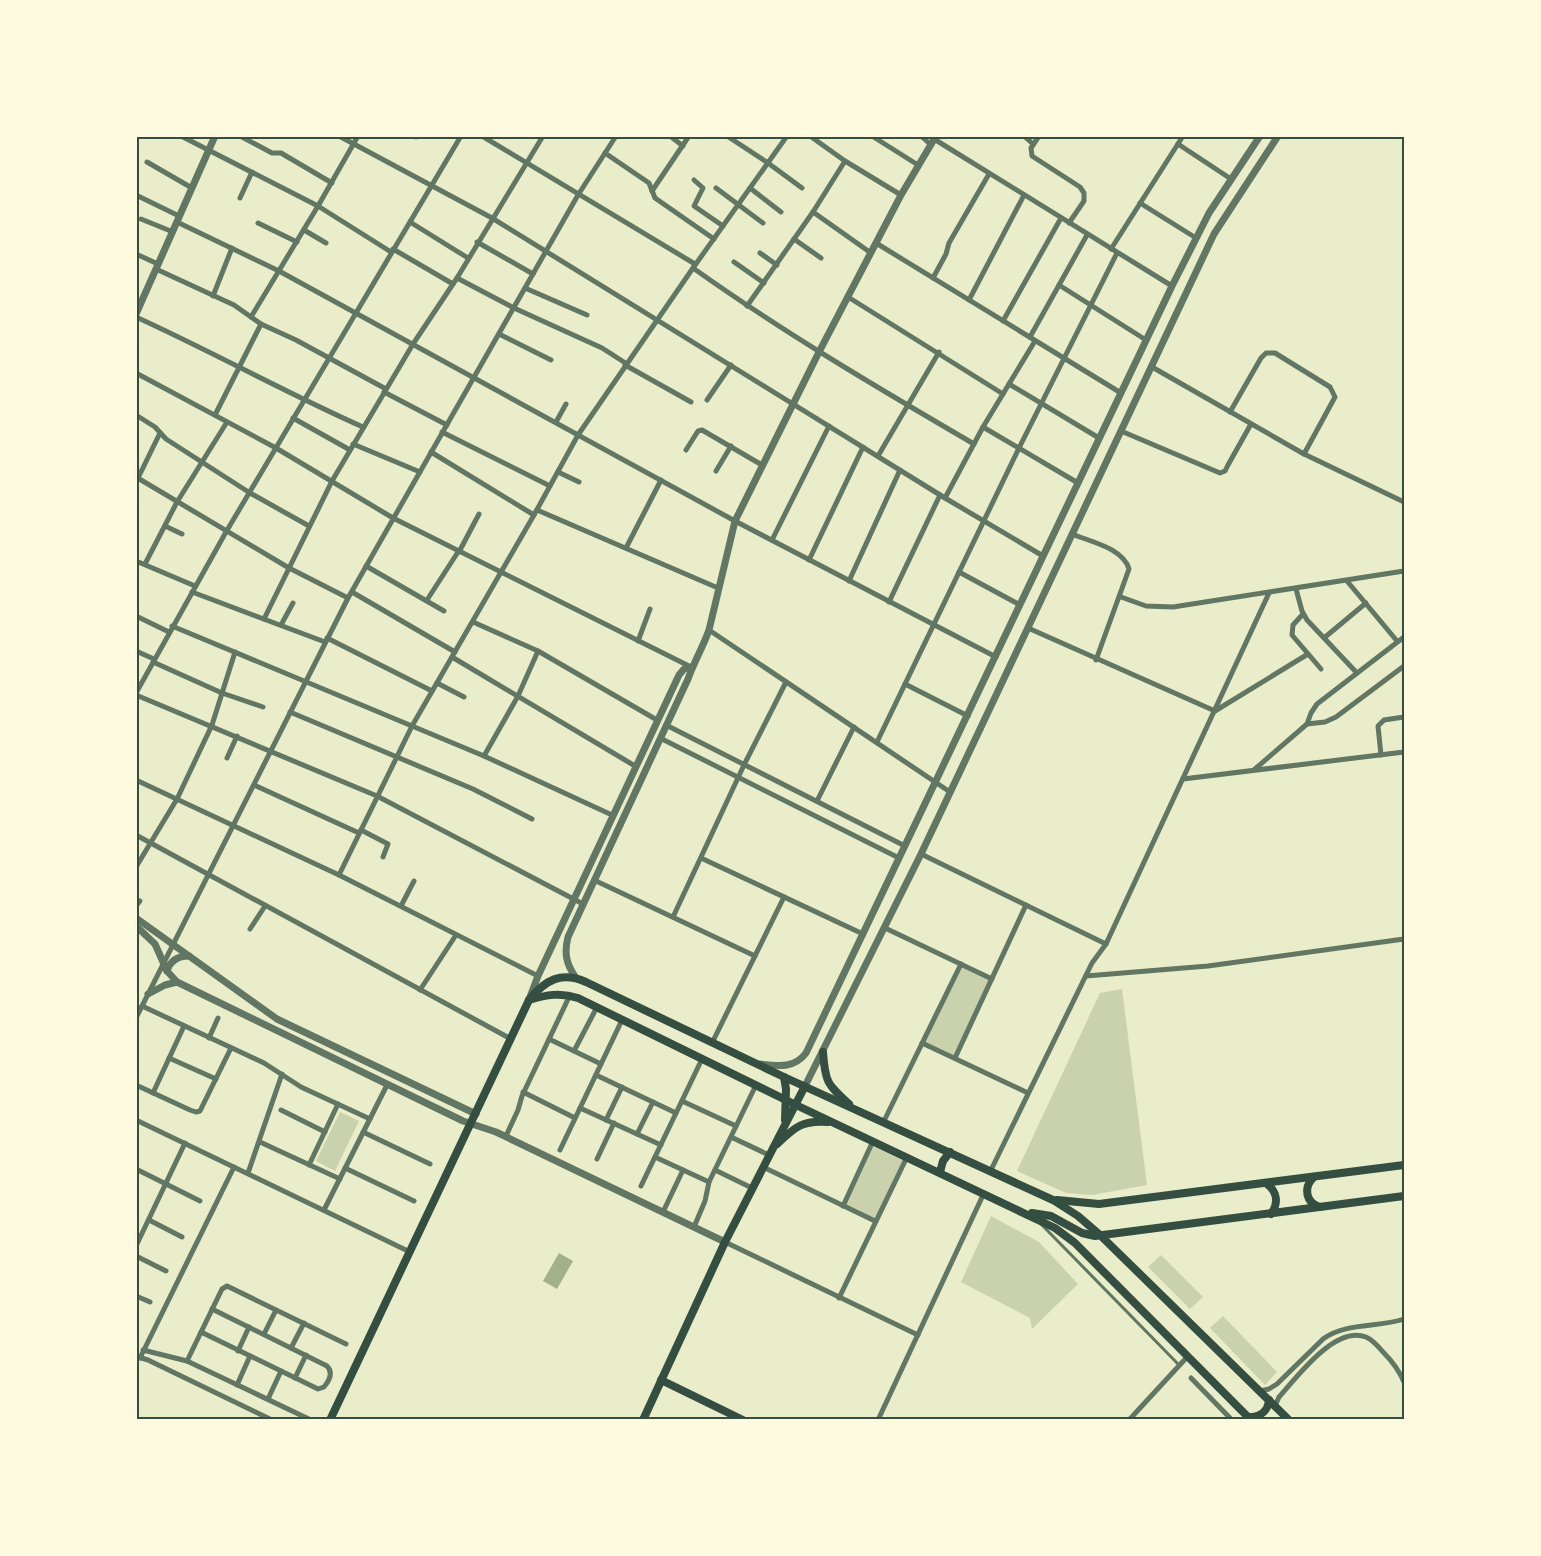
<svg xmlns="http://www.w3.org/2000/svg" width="1541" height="1556" font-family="Montserrat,sans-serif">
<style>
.green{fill:#cad2ad}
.water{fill:#a3b18a}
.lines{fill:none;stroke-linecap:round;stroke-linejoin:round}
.service{stroke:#617663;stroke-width:3}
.minor{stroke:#617663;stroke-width:5}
.tertiary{stroke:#617663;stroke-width:7}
.secondary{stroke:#344e41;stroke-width:8}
.primary{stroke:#344e41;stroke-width:8}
.neatline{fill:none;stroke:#344e41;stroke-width:2}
</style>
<rect width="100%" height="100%" fill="#e9edc9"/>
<!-- green -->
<g class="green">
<polygon points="961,966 990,980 955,1056 924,1042"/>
<polygon points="1122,989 1147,1185 1092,1195 1078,1194 1066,1193 1017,1171 1100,993"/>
<polygon points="340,1112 359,1121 335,1171 316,1161"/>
<polygon points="872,1146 904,1161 875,1220 845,1205"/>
<polygon points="991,1216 1039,1242 1078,1284 1032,1329 1030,1318 961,1282"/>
<polygon points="1161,1255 1203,1297 1190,1309 1148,1267"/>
<polygon points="1223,1316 1277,1372 1265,1385 1210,1328"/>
</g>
<!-- water -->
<polygon class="water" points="559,1253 573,1261 557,1289 543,1281"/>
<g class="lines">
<!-- service -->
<polyline class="service" points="1041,1224 1179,1365"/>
<!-- minor -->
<g class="minor">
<polyline points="181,136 318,206 391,252"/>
<polyline points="240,136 272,153 281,153 332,183"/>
<polyline points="339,136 492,218 945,498 1043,556"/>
<polyline points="482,136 695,264"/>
<polyline points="670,136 683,146"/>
<polyline points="727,136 768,163 802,188"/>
<polyline points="810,136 845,161 901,195"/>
<polyline points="872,136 918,165"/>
<polyline points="921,136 930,144"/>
<polyline points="1024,136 1033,144"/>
<polyline points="1039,136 1031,148 1032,156 1080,187 1084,193 1084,201 1069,223"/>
<polyline points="416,137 416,136"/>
<polyline points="934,139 1172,286"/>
<polyline points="1178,144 1231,179"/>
<polyline points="605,153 649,183 655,198 714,239"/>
<polyline points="147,162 192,188"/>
<polyline points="694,180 703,188 694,206 723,226"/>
<polyline points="716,188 763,223"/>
<polyline points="750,188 781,212"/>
<polyline points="652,191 689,136"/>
<polyline points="136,195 179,216"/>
<polyline points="240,198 252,172"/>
<polyline points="1140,203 1196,238"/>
<polyline points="813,212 871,253"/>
<polyline points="141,219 173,232"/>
<polyline points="177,222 279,271 735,521 996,657"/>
<polyline points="410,222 468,258"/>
<polyline points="258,223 297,242"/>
<polyline points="304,230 326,243"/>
<polyline points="794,239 821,258"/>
<polyline points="477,242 533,274"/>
<polyline points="876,243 1121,393"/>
<polyline points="393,249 453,284"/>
<polyline points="1111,249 1183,136"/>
<polyline points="760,253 777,265"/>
<polyline points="136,254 158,264"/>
<polyline points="734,262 764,283"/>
<path d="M693 268C783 332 878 388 974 444"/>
<polyline points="156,269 234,305 261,324 296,340 386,389"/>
<polyline points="457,278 514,308 602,348 627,364"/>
<polyline points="933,278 946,254 949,243 989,174"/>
<polyline points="1059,285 1146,340"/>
<polyline points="525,288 587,315"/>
<polyline points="213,296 232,248"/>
<polyline points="848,297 1003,394"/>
<polyline points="969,300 1024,195"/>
<polyline points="747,306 813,212 845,161"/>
<path d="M136 317C213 352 286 393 363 427"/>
<polyline points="251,317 318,206 358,136"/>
<polyline points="1003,321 1061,218"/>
<polyline points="499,334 551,360"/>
<polyline points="1030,337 1087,235"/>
<polyline points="625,365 691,402"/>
<polyline points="1152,367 1304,454 1404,502"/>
<polyline points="136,373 276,448 393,518 691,667"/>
<polyline points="1009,384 1099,438"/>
<polyline points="384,392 447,425"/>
<polyline points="707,400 731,365"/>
<polyline points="1230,412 1261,358 1266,353 1275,353 1330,387 1335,397 1304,454"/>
<polyline points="136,415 155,427 166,439 250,493 309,526"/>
<polyline points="215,415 261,324"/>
<polyline points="293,418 350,450"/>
<polyline points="556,422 566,404"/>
<polyline points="983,427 1078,483"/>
<polyline points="1121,431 1220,473 1225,471 1228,465 1251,424"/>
<polyline points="442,432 550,486"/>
<polyline points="353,444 420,472"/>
<polyline points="686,450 698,431 702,430 762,465"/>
<polyline points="431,452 534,515"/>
<polyline points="878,456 939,352"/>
<polyline points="716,471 731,446"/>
<polyline points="558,472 579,482"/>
<polyline points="136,477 289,568 348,598"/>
<polyline points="138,478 160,433"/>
<polyline points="945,498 983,427 1035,341"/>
<polyline points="537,510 718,588"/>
<polyline points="165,526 182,534"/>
<path d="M1072 534C1091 542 1123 548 1129 569L1096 660"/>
<polyline points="772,540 829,426"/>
<polyline points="626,548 661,480"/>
<polyline points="459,552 479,514"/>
<polyline points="809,560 863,447"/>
<polyline points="136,561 195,586"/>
<polyline points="145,564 177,502 227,422"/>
<polyline points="366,566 444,611"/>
<polyline points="959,572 1020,605"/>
<polyline points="849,581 900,470"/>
<polyline points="1347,581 1397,641"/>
<polyline points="1296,589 1302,611 1307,620 1357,673"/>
<polyline points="192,592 325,642"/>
<polyline points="352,592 455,652"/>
<polyline points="1121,597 1146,606 1173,607 1404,571"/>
<polyline points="427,600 458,552"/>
<polyline points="889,602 940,495"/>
<polyline points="1303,614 1293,625 1292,635 1321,669"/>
<polyline points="136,616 169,632"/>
<polyline points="264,619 332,481 413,344 457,278 543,136"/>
<polyline points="473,622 538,651 657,720"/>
<polyline points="281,625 293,603"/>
<polyline points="172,626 484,756 612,815"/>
<polyline points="1028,628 1215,711 1308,654"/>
<polyline points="709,630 950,792"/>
<polyline points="327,638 432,691"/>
<polyline points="1324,638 1366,603"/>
<polyline points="638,641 650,609"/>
<polyline points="136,651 154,659"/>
<polyline points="452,657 635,766"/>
<polyline points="153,662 222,693 263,707"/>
<polyline points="437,683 464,697"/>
<polyline points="905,684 968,716"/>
<polyline points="136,693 226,532 461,136"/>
<polyline points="136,695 377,796 583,904"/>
<polyline points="290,712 473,789 532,819"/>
<polyline points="1307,724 1325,722 1336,717 1404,666"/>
<polyline points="666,725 905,846"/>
<polyline points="660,738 899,858"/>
<polyline points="877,742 1019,448 1117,253"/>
<polyline points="1381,755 1378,726 1384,720 1404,717"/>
<polyline points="484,756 518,696 538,651"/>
<polyline points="227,758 237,736"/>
<polyline points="1255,769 1307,724 1311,713 1317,704 1404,637"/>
<polyline points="1183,779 1404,752"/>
<polyline points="136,780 339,875 538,976"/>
<polyline points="254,785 359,833"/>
<polyline points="817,801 854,727"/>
<polyline points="361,830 388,844 383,857"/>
<polyline points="136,835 511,1039"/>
<polyline points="921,854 1106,944"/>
<polyline points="701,858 863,934"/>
<polyline points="136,867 177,799 212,725 235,652"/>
<polyline points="339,875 412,726 534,515 578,435 693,268 787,136"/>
<polyline points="594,880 755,956"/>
<polyline points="136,906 140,901"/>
<polyline points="401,906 414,881"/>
<polyline points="673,917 744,765 786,682"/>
<polyline points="885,928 992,979"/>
<polyline points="250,929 265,906"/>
<polyline points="1086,976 1208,966 1404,939"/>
<polyline points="420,990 456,935"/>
<polyline points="142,1006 264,1063 301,1087 370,1119"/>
<polyline points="136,1018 348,598 578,195 616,136"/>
<polyline points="209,1038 218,1018"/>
<polyline points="549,1039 601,1064"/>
<polyline points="712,1043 784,897"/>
<polyline points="922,1043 1028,1093"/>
<polyline points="574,1051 597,1007"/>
<polyline points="169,1058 216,1079"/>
<polyline points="955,1058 1026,905"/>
<polyline points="596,1075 676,1113"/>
<polyline points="136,1085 190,1110 196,1112 200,1111 231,1048"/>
<polyline points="523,1092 575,1118"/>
<polyline points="153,1093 184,1026"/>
<polyline points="682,1101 736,1126"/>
<polyline points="580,1108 661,1145"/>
<polyline points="281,1110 325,1132"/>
<polyline points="136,1120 410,1252"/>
<polyline points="606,1120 622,1087"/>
<polyline points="883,1123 961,964"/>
<polyline points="363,1132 430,1164"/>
<polyline points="637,1134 653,1102"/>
<polyline points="506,1136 518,1110 522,1096 570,995"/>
<polyline points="731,1137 769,1155"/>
<polyline points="260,1142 340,1179"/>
<polyline points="560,1150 622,1020"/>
<polyline points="655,1157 709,1182"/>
<polyline points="597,1159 614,1123"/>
<polyline points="309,1165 338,1104"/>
<polyline points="763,1167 875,1221"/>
<polyline points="345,1168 414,1201"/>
<polyline points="136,1169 200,1201"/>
<polyline points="715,1170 752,1188"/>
<polyline points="991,1170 1092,963 1106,944 1269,593"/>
<polyline points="248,1173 282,1074"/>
<polyline points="641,1186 702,1059"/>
<polyline points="843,1206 873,1141"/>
<polyline points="324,1210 387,1085"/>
<polyline points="663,1212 683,1170"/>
<polyline points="149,1220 182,1237"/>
<polyline points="694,1227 705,1201 709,1182 756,1085"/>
<polyline points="725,1242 918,1335"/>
<polyline points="136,1246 185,1143"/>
<polyline points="136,1256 166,1271"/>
<polyline points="136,1296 150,1302"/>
<polyline points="839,1298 907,1157"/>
<path d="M201 1332 318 1389 324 1387C329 1381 334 1373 327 1366L212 1309"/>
<polyline points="264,1334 276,1310"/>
<polyline points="291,1348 304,1323"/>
<polyline points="143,1350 187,1361 311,1420"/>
<polyline points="238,1351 249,1327"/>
<polyline points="138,1357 148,1360 272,1420"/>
<polyline points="140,1358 234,1167"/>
<polyline points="187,1361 222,1289 227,1286 346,1344"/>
<polyline points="295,1378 306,1355"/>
<polyline points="1191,1378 1232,1420"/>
<polyline points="237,1385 250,1356"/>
<path d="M1260 1391 1269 1389 1277 1384 1323 1339C1346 1322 1378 1328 1404 1319"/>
<polyline points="268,1399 281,1371"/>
<path d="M1275 1406 1279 1397C1297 1377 1335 1325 1366 1337 1373 1340 1378 1346 1383 1352 1392 1361 1399 1370 1404 1382"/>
<polyline points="878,1420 984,1193"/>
<polyline points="1129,1420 1188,1356"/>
</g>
<!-- tertiary -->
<g class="tertiary">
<polyline points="136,314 215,136"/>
<polyline points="136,918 277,1019 476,1114"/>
<polyline points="136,926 155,944 167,971 177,982 463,1121 496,1132 725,1242"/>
<path d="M167 971C170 961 178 956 189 956"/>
<path d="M576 978C566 964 564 953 568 937L688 679C694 662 703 647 709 630L735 521 819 352 901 195 936 136"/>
<polyline points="148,994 165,985 177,982"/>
<polyline points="530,997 538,976 679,675 684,669 691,667"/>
<path d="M760 1064C778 1066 794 1069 806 1053L1172 286 1209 213 1260 136"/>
<polyline points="805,1086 921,854 1214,234 1278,136"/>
</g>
<!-- secondary -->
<polyline class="secondary" points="661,1380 743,1420"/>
<!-- primary -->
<g class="primary">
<path d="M529 1000C546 995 560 992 578 998L796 1105 1055 1228 1075 1243 1251 1420"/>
<path d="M823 1052C825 1082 827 1084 849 1104"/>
<polyline points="784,1077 786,1089 785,1120"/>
<path d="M777 1144C795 1127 802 1120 828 1122"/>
<polyline points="940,1172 943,1161 950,1152"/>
<path d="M1313 1178C1303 1188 1306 1203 1320 1207"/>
<path d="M1267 1184C1277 1192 1279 1203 1271 1214"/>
<polyline points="1057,1200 1099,1204 1404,1165"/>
<polyline points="1032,1213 1051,1216 1082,1233 1095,1236 1404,1196"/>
<path d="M1249 1417C1260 1417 1268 1411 1269 1400"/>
<path d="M330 1420 529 1000C545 980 561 971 586 982L784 1077 1053 1200 1078 1216 1100 1235 1289 1420"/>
<polyline points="643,1420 725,1242 805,1086"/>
</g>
</g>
<!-- border -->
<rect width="1541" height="1556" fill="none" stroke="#fefae0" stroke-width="276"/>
<rect x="138" y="138" width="1265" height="1280" class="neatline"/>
</svg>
